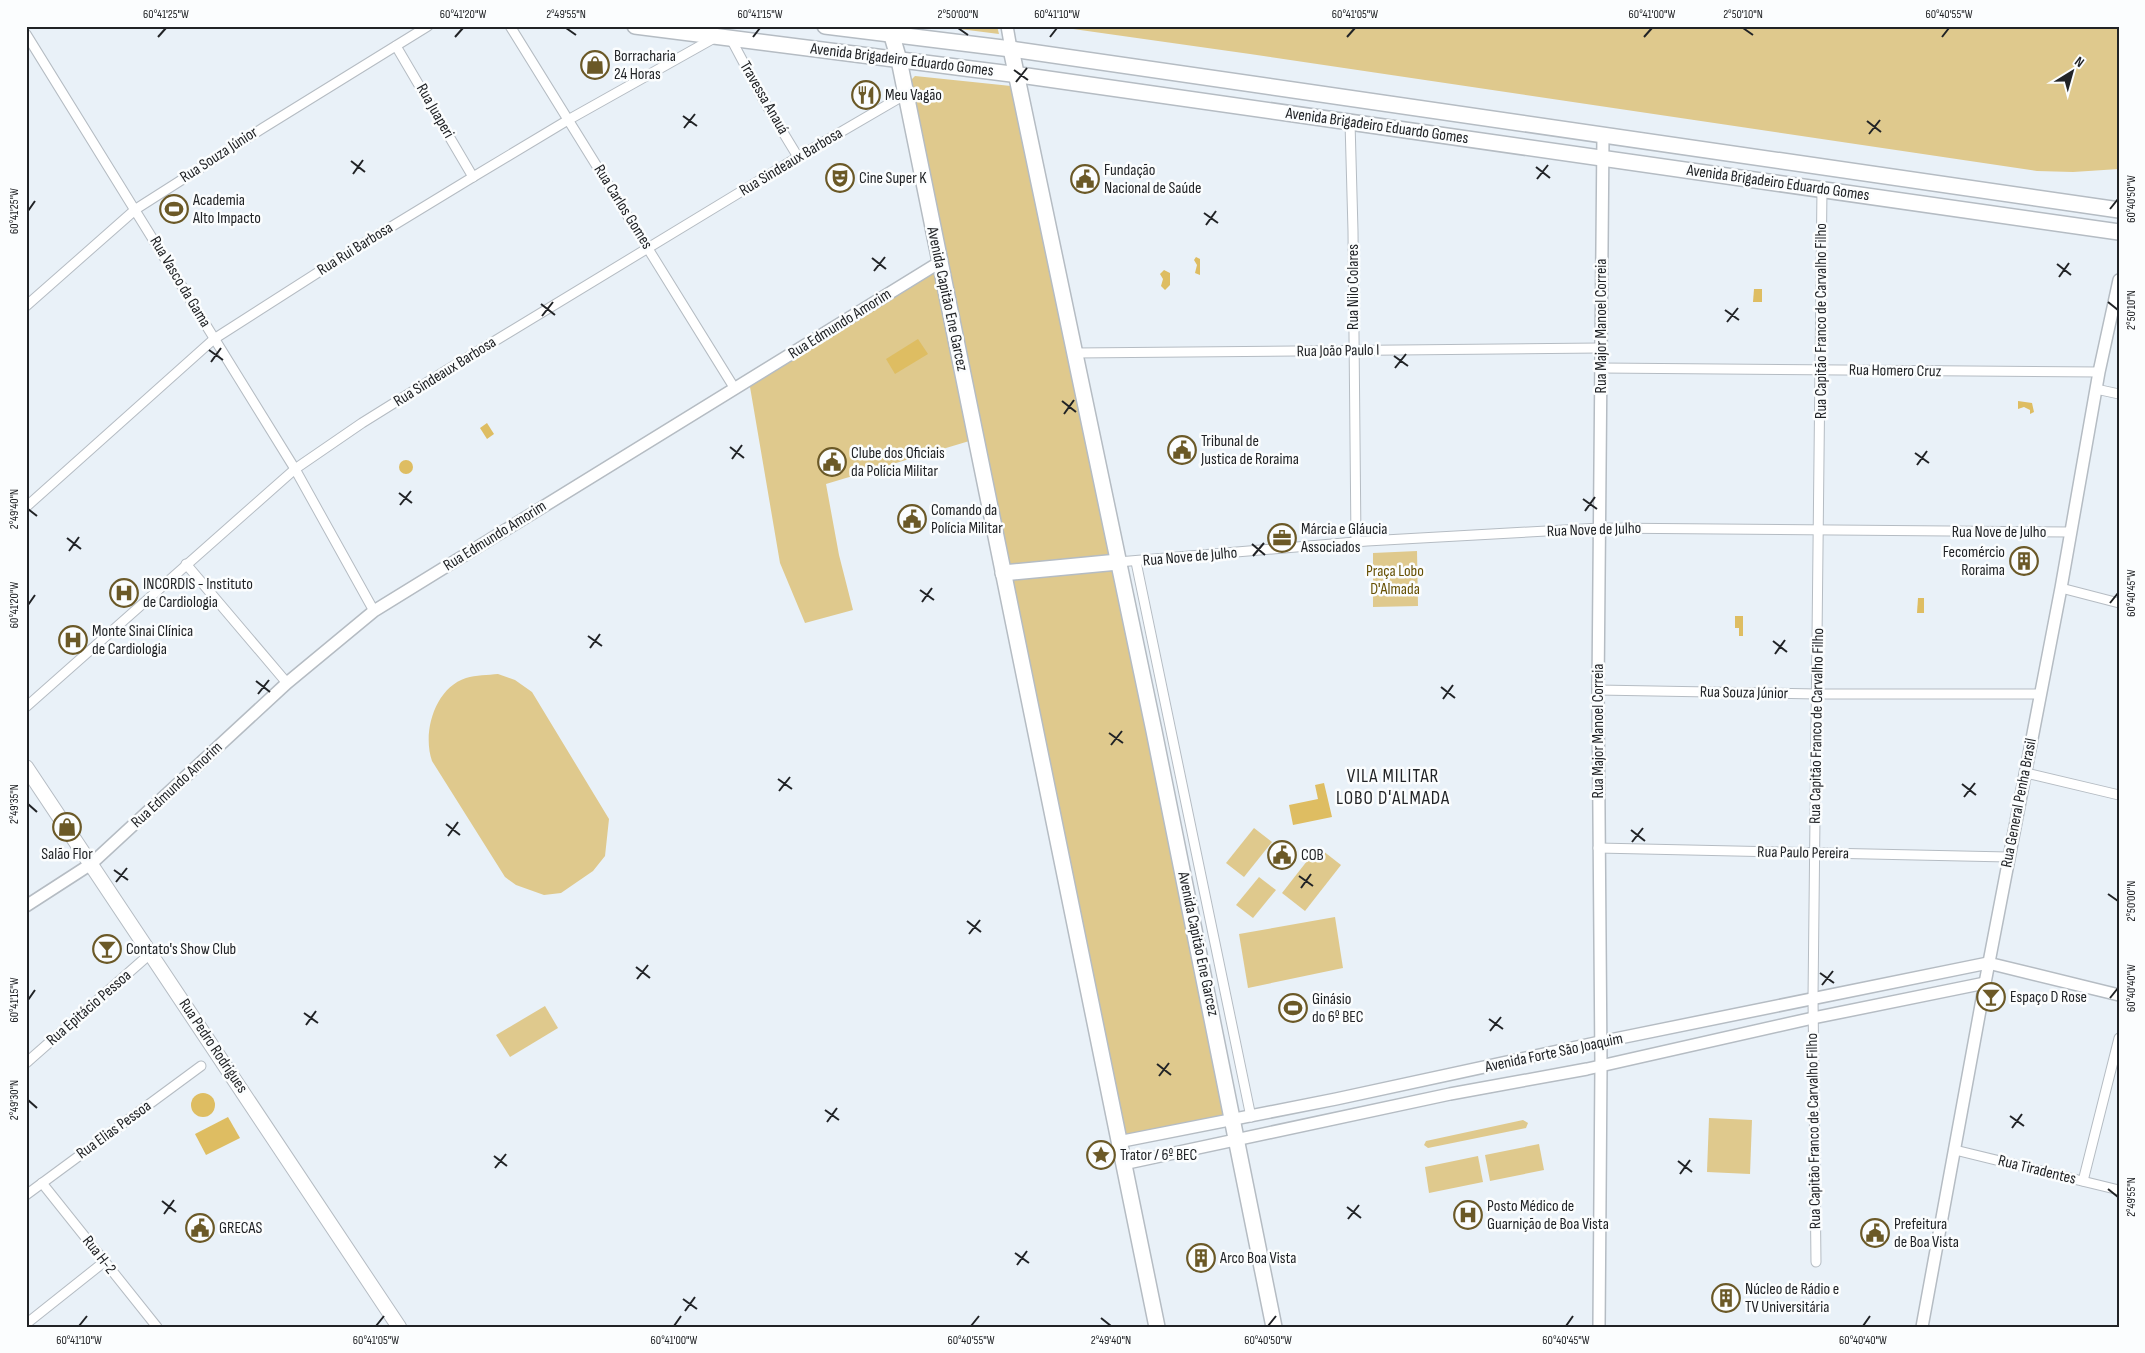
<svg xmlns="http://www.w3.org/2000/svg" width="2145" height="1353" font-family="'Sofia Sans Condensed',sans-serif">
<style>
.green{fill:#dfc98d}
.water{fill:#debd62}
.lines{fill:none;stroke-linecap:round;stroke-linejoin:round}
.minor-casing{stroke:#b5bcc3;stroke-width:11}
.tertiary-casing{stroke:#b5bcc3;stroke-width:14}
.secondary-casing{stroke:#b5bcc3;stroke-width:16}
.primary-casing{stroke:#b5bcc3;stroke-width:18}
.minor{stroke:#fff;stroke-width:9}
.tertiary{stroke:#fff;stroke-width:11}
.secondary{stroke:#fff;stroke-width:14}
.primary{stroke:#fff;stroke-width:15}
.ticks{fill:none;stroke:#212326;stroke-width:2}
.labels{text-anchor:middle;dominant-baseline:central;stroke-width:5;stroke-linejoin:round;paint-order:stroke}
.poi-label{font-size:16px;fill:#212326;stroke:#fbfdfe;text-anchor:start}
.street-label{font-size:16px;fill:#212326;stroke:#fbfdfe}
.park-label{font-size:16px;fill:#665004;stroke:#fbfdfe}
.quarter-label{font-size:19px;letter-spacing:1px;fill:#212326;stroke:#fbfdfe}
.neatline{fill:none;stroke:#212326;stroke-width:2}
.ticks-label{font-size:12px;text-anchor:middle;fill:#212326}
</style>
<rect width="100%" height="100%" fill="#e9f1f8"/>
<!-- green -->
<g class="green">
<polygon points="936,26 997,26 999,34"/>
<polygon points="1052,26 2119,26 2119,169 2073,172 2037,171 1250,54"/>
<polygon points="915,76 1011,86 1234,1120 1118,1142 1069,859 957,304 952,294 909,82"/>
<polygon points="940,262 976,439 826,484 839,555 853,610 805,623 780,563 749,381"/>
<polygon points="1417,551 1418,606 1373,607 1373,553"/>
<path d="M498 674 515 680 532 692 609 819 605 856 593 871 561 893 544 895 516 885 505 877 432 761C422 732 435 688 466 678 476 675 488 675 498 674Z"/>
<polygon points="1254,828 1272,842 1244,877 1226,863"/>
<polygon points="1318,847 1341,865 1305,911 1282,893"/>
<polygon points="1259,877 1276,890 1253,918 1236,905"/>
<polygon points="1335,917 1343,968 1248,988 1239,934"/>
<polygon points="545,1006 558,1028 510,1057 496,1035"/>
<polygon points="1709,1118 1752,1120 1750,1174 1707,1172"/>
<polygon points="1523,1120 1528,1123 1526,1128 1428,1148 1424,1145 1426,1141"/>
<polygon points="1539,1144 1544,1170 1490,1181 1485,1155"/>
<polygon points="1478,1156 1483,1182 1429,1193 1425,1167"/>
</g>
<!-- water -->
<g class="water">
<polygon points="1196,257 1200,259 1200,275 1195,273 1197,265 1194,260"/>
<polygon points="1164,270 1170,273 1170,285 1165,290 1161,286 1163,279 1160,274"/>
<polygon points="1754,289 1762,289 1762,302 1753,302"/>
<polygon points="918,339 928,354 895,374 886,359"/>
<polygon points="2018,401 2032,403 2034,412 2030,414 2030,410 2024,407 2018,409"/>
<polygon points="487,423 494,434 487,439 480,428"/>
<circle cx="406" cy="467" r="7"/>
<polygon points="1918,598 1924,598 1924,613 1917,613"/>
<polygon points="1735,616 1743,616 1743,636 1739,636 1739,628 1735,628"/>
<polygon points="1324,783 1332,817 1293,825 1289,805 1318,799 1315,785"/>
<circle cx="203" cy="1105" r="12"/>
<polygon points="228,1117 240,1138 206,1155 195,1134"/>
</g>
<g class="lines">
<defs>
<g id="minor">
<polyline points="510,26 735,389"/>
<polyline points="26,34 295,469 374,611"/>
<polyline points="731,39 764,101 798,157"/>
<polyline points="396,46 473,177"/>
<polyline points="1350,122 1353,231 1356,542"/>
<polyline points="26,306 136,209 263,128 428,26"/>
<polyline points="1076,353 1600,348"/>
<polyline points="1601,368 2099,372"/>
<polyline points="2096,389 2119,394"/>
<polyline points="26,507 214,339 353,250 473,177 568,120 716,37"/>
<polyline points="1118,562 1367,541 1600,528 2070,532"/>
<polyline points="1136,562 1251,1117"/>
<polyline points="186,564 287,683"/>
<polyline points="2061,588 2119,603"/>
<polyline points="1598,690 1817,694 2040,694"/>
<polyline points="26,707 295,469 362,423 447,370 798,157 906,94"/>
<polyline points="2026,773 2119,795"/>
<polyline points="1598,848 2008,857"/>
<polyline points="26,1063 151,953"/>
<polyline points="1955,1150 2119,1190"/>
<polyline points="2083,1181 2119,1038"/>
<polyline points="42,1183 157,1327"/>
<polyline points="26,1195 201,1066"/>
<polyline points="1816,1262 1813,998 1822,189"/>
<polyline points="26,1324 104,1262"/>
</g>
<g id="tertiary">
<polyline points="1007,26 1011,49"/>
<polyline points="26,906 91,864 287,683 374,611 940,262"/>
<polyline points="1118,1142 1336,1099 1600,1042 1988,963 2119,995"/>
<polyline points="1123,1164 1450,1094 1587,1069 1813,1018 1985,983"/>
<polyline points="1599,1327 1601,1065 1598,690 1603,135"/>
<polyline points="1922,1327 1985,983 2061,588 2099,372 2119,280"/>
</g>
<polyline id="secondary" points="26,767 399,1327"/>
<g id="primary">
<polyline points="635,26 1027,76 2119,232"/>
<polyline points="825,26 1011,49 2119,210"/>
<polyline points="892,36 899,60 1157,1327"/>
<polyline points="1011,49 1154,731 1274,1327"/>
<polyline points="1003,573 1118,562"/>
</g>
</defs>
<!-- minor casing -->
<use href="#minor" class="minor-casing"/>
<!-- tertiary casing -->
<use href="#tertiary" class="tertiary-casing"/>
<!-- secondary casing -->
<use href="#secondary" class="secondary-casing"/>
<!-- primary casing -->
<use href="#primary" class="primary-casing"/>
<!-- minor -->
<use href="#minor" class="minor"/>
<!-- tertiary -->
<use href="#tertiary" class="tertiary"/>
<!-- secondary -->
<use href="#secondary" class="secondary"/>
<!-- primary -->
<use href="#primary" class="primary"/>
</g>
<!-- ticks -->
<path class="ticks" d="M566 28 576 35M958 28 968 35M1743 28 1753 35M158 37 166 28M455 37 463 28M753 37 760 28M1050 37 1057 28M1347 37 1355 28M1644 37 1652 28M1942 37 1949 28M1014 70 1028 80M1016 82 1027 68M683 116 697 126M1867 121 1881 132M684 128 695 114M1869 134 1880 120M351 161 365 172M1536 167 1550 178M353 174 363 160M1537 179 1548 165M2110 209 2118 199M28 211 35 201M1204 213 1218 223M1206 225 1216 211M872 258 886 269M2057 264 2071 275M874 271 885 257M2059 277 2069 263M2108 302 2118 310M541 304 555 315M1725 310 1739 320M542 316 553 302M1727 322 1738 308M209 350 223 360M1394 356 1408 366M211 362 221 348M1395 368 1406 354M1062 401 1076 412M1064 414 1074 400M730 447 744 458M1915 453 1929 463M732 459 742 445M1917 465 1927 451M399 493 412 503M1583 499 1597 509M400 505 411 491M28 509 37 516M1585 511 1595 497M67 538 81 549M1252 544 1265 555M69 551 79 537M1253 556 1264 543M920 590 934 600M922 602 932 588M2110 603 2118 593M28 605 35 595M588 636 602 646M1773 641 1787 652M590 648 600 634M1775 654 1785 640M256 681 270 692M1441 687 1455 698M258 694 269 680M1443 699 1453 685M1109 733 1123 743M1111 745 1122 731M778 779 792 789M1962 784 1976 795M779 791 790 777M1964 797 1975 783M28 804 37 812M446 824 460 835M1631 830 1645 841M448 836 458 822M1632 842 1643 828M114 870 128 880M1299 876 1313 886M116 882 127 868M1301 888 1311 874M2108 894 2118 901M967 921 981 932M969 934 980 920M636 967 650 978M1820 973 1834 983M637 979 648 965M1822 985 1833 971M2110 998 2118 988M28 1000 35 990M304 1013 318 1023M1489 1019 1503 1029M306 1025 316 1011M1490 1031 1501 1017M1157 1064 1171 1075M1159 1076 1169 1063M28 1100 37 1108M825 1110 839 1120M2010 1116 2024 1126M827 1122 837 1108M2012 1128 2022 1114M494 1156 507 1166M1678 1161 1692 1172M495 1168 506 1154M1680 1174 1690 1160M2108 1189 2118 1197M162 1201 176 1212M1347 1207 1361 1218M164 1214 174 1200M1348 1219 1359 1205M1015 1253 1029 1263M1017 1265 1027 1251M683 1299 697 1309M685 1311 695 1297M1101 1318 1111 1326M79 1326 87 1316M376 1326 384 1316M674 1326 681 1316M971 1326 979 1316M1268 1326 1276 1316M1566 1326 1573 1316M1863 1326 1870 1316"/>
<!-- icons -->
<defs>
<symbol id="shop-ring" viewBox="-11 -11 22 22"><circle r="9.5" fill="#fbfdfe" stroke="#6b5927" stroke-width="1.5"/><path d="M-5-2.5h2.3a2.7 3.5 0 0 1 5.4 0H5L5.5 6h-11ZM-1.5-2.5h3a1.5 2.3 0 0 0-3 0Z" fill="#6b5927"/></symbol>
<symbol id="restaurant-ring" viewBox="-11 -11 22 22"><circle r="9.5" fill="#fbfdfe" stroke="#6b5927" stroke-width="1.5"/><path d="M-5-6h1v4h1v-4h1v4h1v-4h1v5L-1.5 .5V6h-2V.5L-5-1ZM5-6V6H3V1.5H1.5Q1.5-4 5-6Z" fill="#6b5927"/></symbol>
<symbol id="theatre-ring" viewBox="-11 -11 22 22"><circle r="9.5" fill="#fbfdfe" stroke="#6b5927" stroke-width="1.5"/><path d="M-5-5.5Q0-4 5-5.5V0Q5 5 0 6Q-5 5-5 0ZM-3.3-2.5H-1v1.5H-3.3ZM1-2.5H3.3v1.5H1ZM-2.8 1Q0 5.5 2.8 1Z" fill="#6b5927"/></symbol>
<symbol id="civic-ring" viewBox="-11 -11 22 22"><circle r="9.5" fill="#fbfdfe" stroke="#6b5927" stroke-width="1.5"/><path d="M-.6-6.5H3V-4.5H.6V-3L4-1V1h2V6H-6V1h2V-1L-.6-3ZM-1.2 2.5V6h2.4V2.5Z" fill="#6b5927"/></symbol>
<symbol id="stadium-ring" viewBox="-11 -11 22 22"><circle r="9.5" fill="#fbfdfe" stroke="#6b5927" stroke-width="1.5"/><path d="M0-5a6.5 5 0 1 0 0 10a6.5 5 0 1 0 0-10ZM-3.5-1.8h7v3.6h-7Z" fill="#6b5927"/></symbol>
<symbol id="office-ring" viewBox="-11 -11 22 22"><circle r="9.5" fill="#fbfdfe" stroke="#6b5927" stroke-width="1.5"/><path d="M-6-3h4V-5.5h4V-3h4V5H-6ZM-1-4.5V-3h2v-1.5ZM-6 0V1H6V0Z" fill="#6b5927"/></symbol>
<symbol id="building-ring" viewBox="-11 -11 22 22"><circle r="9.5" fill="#fbfdfe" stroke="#6b5927" stroke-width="1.5"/><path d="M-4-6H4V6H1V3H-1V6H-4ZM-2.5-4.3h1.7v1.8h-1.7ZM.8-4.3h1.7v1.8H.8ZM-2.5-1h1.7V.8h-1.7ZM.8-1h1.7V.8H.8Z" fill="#6b5927"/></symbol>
<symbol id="hospital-ring" viewBox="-11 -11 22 22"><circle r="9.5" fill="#fbfdfe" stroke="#6b5927" stroke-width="1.5"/><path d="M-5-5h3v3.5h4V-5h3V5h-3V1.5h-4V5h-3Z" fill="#6b5927"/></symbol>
<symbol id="bar-ring" viewBox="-11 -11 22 22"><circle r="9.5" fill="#fbfdfe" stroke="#6b5927" stroke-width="1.5"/><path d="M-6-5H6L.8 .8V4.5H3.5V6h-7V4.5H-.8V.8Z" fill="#6b5927"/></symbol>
<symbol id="sight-ring" viewBox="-11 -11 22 22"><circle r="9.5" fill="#fbfdfe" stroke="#6b5927" stroke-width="1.5"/><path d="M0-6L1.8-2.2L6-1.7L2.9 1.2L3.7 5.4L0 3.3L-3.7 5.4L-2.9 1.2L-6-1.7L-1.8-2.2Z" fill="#6b5927"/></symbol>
</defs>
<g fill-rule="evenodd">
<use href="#shop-ring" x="579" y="49" width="32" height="32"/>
<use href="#restaurant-ring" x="850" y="79" width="32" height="32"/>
<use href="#theatre-ring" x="824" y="162" width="32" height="32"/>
<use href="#civic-ring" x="1069" y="163" width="32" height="32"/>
<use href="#stadium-ring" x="158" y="193" width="32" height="32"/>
<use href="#civic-ring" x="1166" y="434" width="32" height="32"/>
<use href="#civic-ring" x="816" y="446" width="32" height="32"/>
<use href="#civic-ring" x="896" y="503" width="32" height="32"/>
<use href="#office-ring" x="1266" y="522" width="32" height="32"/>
<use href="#building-ring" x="2008" y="545" width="32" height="32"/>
<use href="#hospital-ring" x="108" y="577" width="32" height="32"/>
<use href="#hospital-ring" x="57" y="624" width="32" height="32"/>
<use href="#shop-ring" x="51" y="811" width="32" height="32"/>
<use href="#civic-ring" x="1266" y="839" width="32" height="32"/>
<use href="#bar-ring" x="91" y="933" width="32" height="32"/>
<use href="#bar-ring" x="1975" y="981" width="32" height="32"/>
<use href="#stadium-ring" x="1277" y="992" width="32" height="32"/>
<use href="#sight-ring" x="1085" y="1139" width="32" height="32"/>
<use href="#hospital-ring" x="1452" y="1199" width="32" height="32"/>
<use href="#civic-ring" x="184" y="1212" width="32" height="32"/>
<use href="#civic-ring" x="1859" y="1217" width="32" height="32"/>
<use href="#building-ring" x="1185" y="1242" width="32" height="32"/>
<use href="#building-ring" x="1710" y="1282" width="32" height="32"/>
</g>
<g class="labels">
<!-- poi labels -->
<g class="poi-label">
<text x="614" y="56">Borracharia<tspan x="614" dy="18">24 Horas</tspan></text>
<text x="885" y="95">Meu Vagão</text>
<text x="1104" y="170">Fundação<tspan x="1104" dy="18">Nacional de Saúde</tspan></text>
<text x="859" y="178">Cine Super K</text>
<text x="193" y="200">Academia<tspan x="193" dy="18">Alto Impacto</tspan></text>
<text x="1201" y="441">Tribunal de<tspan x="1201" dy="18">Justica de Roraima</tspan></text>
<text x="851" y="453">Clube dos Oficiais<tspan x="851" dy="18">da Polícia Militar</tspan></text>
<text x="931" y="510">Comando da<tspan x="931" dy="18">Polícia Militar</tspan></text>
<text x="1301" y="529">Márcia e Gláucia<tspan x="1301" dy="18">Associados</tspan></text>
<text x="2005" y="552" text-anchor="end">Fecomércio<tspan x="2005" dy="18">Roraima</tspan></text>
<text x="143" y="584">INCORDIS - Instituto<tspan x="143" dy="18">de Cardiologia</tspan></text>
<text x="92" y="631">Monte Sinai Clínica<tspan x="92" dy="18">de Cardiologia</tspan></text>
<text x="67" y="854" text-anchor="middle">Salão Flor</text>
<text x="1301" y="855">COB</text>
<text x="126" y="949">Contato's Show Club</text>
<text x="2010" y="997">Espaço D Rose</text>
<text x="1312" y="999">Ginásio<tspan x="1312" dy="18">do 6º BEC</tspan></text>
<text x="1120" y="1155">Trator / 6º BEC</text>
<text x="1487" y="1206">Posto Médico de<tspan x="1487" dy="18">Guarnição de Boa Vista</tspan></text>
<text x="1894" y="1224">Prefeitura<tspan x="1894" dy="18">de Boa Vista</tspan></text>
<text x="219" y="1228">GRECAS</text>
<text x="1220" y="1258">Arco Boa Vista</text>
<text x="1745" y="1289">Núcleo de Rádio e<tspan x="1745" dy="18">TV Universitária</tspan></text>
</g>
<!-- street labels -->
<g class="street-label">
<text transform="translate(902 60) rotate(7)">Avenida Brigadeiro Eduardo Gomes</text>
<text transform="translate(764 98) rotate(60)">Travessa Anauá</text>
<text transform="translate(435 111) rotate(60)">Rua Juaperi</text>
<text transform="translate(1377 126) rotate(8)">Avenida Brigadeiro Eduardo Gomes</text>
<text transform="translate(219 155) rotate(-33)">Rua Souza Júnior</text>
<text transform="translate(791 162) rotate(-31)">Rua Sindeaux Barbosa</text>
<text transform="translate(1778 183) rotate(8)">Avenida Brigadeiro Eduardo Gomes</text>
<text transform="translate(623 207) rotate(58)">Rua Carlos Gomes</text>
<text transform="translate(355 249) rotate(-32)">Rua Rui Barbosa</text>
<text transform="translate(180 282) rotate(59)">Rua Vasco da Gama</text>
<text transform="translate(1353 287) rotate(-90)">Rua Nilo Colares</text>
<text transform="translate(947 299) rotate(78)">Avenida Capitão Ene Garcez</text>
<text transform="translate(1821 321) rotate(-90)">Rua Capitão Franco de Carvalho Filho</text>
<text transform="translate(840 324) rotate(-32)">Rua Edmundo Amorim</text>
<text transform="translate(1601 326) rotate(-90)">Rua Major Manoel Correia</text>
<text transform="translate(1338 351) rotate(-1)">Rua João Paulo I</text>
<text transform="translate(1895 371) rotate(1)">Rua Homero Cruz</text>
<text transform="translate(445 372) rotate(-32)">Rua Sindeaux Barbosa</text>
<text transform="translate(1594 530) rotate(-2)">Rua Nove de Julho</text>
<text x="1999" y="532">Rua Nove de Julho</text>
<text transform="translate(495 536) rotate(-32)">Rua Edmundo Amorim</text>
<text transform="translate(1190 557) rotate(-5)">Rua Nove de Julho</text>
<text transform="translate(1744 693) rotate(1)">Rua Souza Júnior</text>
<text transform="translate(1817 726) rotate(-89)">Rua Capitão Franco de Carvalho Filho</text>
<text transform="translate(1598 731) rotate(-90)">Rua Major Manoel Correia</text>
<text transform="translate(177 785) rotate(-43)">Rua Edmundo Amorim</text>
<text transform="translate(2019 803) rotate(-79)">Rua General Penha Brasil</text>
<text transform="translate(1803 853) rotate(1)">Rua Paulo Pereira</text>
<text transform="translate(1198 944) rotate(78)">Avenida Capitão Ene Garcez</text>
<text transform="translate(89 1008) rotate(-41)">Rua Epitácio Pessoa</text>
<text transform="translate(213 1046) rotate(56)">Rua Pedro Rodrigues</text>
<text transform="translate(1554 1053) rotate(-12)">Avenida Forte São Joaquim</text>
<text transform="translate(114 1130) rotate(-36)">Rua Elias Pessoa</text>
<text transform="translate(1814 1131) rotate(-91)">Rua Capitão Franco de Carvalho Filho</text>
<text transform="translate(2037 1170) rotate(14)">Rua Tiradentes</text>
<text transform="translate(99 1255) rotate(52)">Rua H-2</text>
</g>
<!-- park labels -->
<g class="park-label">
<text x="1395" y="571">Praça Lobo<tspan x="1395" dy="18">D'Almada</tspan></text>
</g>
<!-- quarter labels -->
<g class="quarter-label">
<text x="1393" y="776">VILA MILITAR<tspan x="1393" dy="22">LOBO D'ALMADA</tspan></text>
</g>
</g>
<!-- border -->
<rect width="2145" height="1353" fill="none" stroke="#fbfdfe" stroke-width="55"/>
<!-- north arrow -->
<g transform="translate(2072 72) rotate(37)" stroke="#fbfdfe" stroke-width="4" paint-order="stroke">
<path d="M0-4L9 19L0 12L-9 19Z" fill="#212326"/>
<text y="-8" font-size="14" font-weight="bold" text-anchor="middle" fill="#212326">N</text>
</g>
<rect x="28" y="28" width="2090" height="1298" class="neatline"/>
<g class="ticks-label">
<text x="166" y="18">60°41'25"W</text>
<text x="463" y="18">60°41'20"W</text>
<text x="566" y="18">2°49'55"N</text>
<text x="760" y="18">60°41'15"W</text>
<text x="958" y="18">2°50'00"N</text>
<text x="1057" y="18">60°41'10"W</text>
<text x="1355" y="18">60°41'05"W</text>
<text x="1652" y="18">60°41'00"W</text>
<text x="1743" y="18">2°50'10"N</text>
<text x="1949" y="18">60°40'55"W</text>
<text transform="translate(2131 199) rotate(-90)" y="4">60°40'50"W</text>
<text transform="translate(14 211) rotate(-90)" y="4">60°41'25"W</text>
<text transform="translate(2131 310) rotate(-90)" y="4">2°50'10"N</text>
<text transform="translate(14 509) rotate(-90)" y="4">2°49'40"N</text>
<text transform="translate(2131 593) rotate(-90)" y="4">60°40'45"W</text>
<text transform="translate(14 605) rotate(-90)" y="4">60°41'20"W</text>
<text transform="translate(14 804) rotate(-90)" y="4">2°49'35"N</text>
<text transform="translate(2131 901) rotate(-90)" y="4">2°50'00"N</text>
<text transform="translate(2131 988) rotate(-90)" y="4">60°40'40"W</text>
<text transform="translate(14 1000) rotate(-90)" y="4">60°41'15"W</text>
<text transform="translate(14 1100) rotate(-90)" y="4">2°49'30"N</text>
<text transform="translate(2131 1197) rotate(-90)" y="4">2°49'55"N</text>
<text x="79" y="1344">60°41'10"W</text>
<text x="376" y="1344">60°41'05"W</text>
<text x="674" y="1344">60°41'00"W</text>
<text x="971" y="1344">60°40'55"W</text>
<text x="1111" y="1344">2°49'40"N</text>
<text x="1268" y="1344">60°40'50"W</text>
<text x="1566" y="1344">60°40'45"W</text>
<text x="1863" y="1344">60°40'40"W</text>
</g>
</svg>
